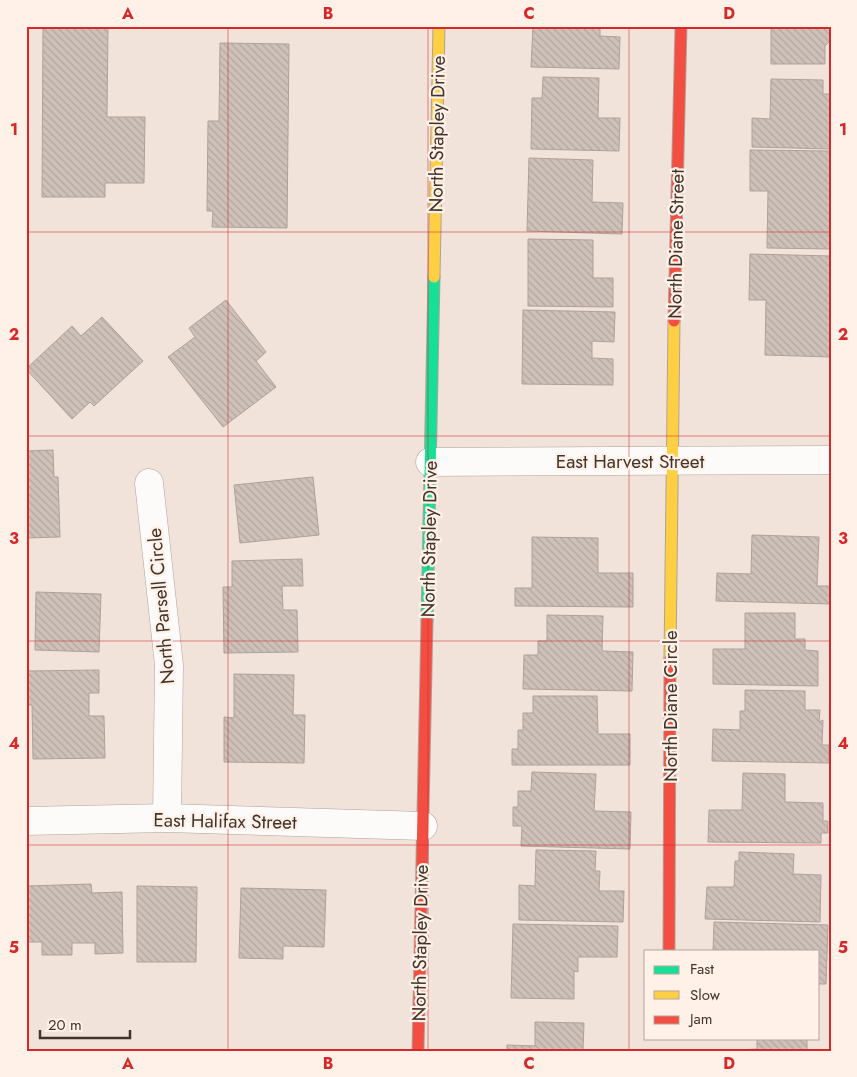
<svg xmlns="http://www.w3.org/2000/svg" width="857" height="1077" font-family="Jost,sans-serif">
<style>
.building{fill:url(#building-back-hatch);stroke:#ada19a}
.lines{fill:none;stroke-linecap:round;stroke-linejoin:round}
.street-casing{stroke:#aea29a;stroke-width:29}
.fast-casing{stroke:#aea29a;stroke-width:13}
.slow-casing{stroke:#aea29a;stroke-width:13}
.jam-casing{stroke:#aea29a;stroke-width:13}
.street{stroke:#fdfbf9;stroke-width:28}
.fast{stroke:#16e098;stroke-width:11}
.slow{stroke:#ffcf43;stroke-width:11}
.jam{stroke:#f24e42;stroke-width:11}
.grid{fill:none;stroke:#d62828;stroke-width:1;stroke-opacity:0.55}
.labels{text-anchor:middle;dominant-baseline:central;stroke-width:4.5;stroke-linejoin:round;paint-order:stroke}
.street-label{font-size:19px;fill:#41342b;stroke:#fff1e8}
.neatline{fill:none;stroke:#d62828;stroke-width:2}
.grid-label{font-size:16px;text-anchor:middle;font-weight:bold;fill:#d62828}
</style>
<defs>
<pattern id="building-back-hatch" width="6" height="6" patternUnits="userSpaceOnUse" patternTransform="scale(1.25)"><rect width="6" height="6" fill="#cec1b9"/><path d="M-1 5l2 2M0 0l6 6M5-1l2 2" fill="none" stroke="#b2a69f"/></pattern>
</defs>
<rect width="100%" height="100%" fill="#f2e3da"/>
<!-- building -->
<g class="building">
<polygon points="43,26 108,26 107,117 145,117 144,183 105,183 105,197 42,197"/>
<polygon points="533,26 600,26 600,36 620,37 619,69 531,67"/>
<polygon points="771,26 830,26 830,41 825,46 825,64 771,64"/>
<polygon points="220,43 289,44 287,228 212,227 213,211 207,211 208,121 219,121"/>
<polygon points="543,77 599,78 598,118 620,118 619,151 531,149 532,98 542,98"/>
<polygon points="771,79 823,80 823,94 830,94 831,149 752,147 752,118 770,119"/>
<polygon points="750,150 831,151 831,249 767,248 768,191 750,191"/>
<polygon points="529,158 593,160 592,202 623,203 622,234 527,231"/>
<polygon points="528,239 593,240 593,278 613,278 613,307 528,306"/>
<polygon points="750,254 831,256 831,357 765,355 766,300 749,300"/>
<polygon points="226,300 266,352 256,361 276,387 223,427 168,357 195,337 189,328"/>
<polygon points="523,310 615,312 614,342 592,341 592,358 613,359 613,385 522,384"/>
<polygon points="102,317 143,361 94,406 90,402 72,419 26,369 72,326 81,336"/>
<polygon points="53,450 54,477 58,477 60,537 26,538 26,451"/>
<polygon points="313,477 319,535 240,543 234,485"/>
<polygon points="752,535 819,537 817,586 831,586 831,604 716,601 717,573 751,574"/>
<polygon points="532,537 598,538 598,573 633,573 633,607 515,606 515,588 532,588"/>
<polygon points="302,559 303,586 282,586 283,610 297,610 298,652 224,653 223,587 232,587 232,561"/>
<polygon points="36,592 101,594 99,652 35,650"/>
<polygon points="745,613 795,613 795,639 805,639 805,650 818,651 818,686 713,684 713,649 745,649"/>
<polygon points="547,615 603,616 602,651 633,652 632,691 523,689 524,655 538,655 538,641 547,641"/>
<polygon points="99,670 99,693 89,693 89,716 104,716 105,758 33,759 32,705 26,705 26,671"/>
<polygon points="234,674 294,675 293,715 305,715 304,763 224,762 224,717 234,718"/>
<polygon points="745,690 805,691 805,710 820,710 819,722 823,720 822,745 829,745 829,763 712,761 713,729 740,730 740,711 745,711"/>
<polygon points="533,696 597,696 598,734 630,734 630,765 512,765 512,749 518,749 518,730 523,730 523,713 533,713"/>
<polygon points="532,772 596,774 594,811 631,812 630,849 521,846 522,826 513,826 513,807 518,807 518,791 531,791"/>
<polygon points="743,773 785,774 785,802 823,803 823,821 828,821 828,833 821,833 821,843 708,842 709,810 742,810"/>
<polygon points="536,850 596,851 595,871 600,871 599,891 624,891 623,922 519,920 519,885 535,886"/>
<polygon points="739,852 794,854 793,874 821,875 820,922 705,919 707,887 734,887 735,861 739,861"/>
<polygon points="91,884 92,893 122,892 123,953 95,954 95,943 72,943 72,955 42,955 42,942 28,942 27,886"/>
<polygon points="137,886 197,887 196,962 137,962"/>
<polygon points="241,888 326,890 324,947 283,946 283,959 239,958"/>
<polygon points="714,922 828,925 826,984 818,984 818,951 713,951"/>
<polygon points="513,924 618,926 617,957 578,957 578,972 574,971 574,999 511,998"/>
<polygon points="535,1022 584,1023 583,1050 612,1051 507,1051 507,1045 535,1046"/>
<polygon points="757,1038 807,1038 807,1051 716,1051 757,1049"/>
</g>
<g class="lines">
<defs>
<g id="street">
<polyline points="430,462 831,460"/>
<polyline points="149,483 169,665 167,818"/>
<polyline points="26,821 167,818 423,826"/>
</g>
<polyline id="fast" points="427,621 434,277"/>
<g id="slow">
<polyline points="434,277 439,26"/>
<polyline points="670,659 674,321"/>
</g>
<g id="jam">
<polyline points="674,321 681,26"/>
<polyline points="669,951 670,659"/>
<polyline points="418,1051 427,621"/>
</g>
</defs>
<!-- street casing -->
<use href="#street" class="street-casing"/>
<!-- fast casing -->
<use href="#fast" class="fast-casing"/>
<!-- slow casing -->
<use href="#slow" class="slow-casing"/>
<!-- jam casing -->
<use href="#jam" class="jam-casing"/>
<!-- street -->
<use href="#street" class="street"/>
<!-- fast -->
<use href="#fast" class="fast"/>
<!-- slow -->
<use href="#slow" class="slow"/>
<!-- jam -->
<use href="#jam" class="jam"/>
</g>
<!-- grid -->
<path class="grid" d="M228 26V1051M428 26V1051M629 26V1051M26 232H831M26 436H831M26 641H831M26 845H831"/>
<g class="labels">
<!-- street labels -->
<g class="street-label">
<text transform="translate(437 134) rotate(-89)">North Stapley Drive</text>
<text transform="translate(676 244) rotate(-89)">North Diane Street</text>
<text x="630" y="461">East Harvest Street</text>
<text transform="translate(429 539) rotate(-89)">North Stapley Drive</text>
<text transform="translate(161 606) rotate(-95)">North Parsell Circle</text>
<text transform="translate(670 706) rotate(-90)">North Diane Circle</text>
<text transform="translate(225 821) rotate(1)">East Halifax Street</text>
<text transform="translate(420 943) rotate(-89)">North Stapley Drive</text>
</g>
</g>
<!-- border -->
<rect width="857" height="1077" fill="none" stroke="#fff1e8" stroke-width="55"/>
<!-- legend -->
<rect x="644" y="950" width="175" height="90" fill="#fff1e8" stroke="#b3a59c"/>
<rect x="654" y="966" width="25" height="8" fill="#16e098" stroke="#b3a59c"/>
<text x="690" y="974" font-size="15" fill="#41342b">Fast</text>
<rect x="654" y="991" width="25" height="8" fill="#ffcf43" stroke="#b3a59c"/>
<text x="690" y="1000" font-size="15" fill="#41342b">Slow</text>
<rect x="654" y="1016" width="25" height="8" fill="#f24e42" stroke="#b3a59c"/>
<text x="690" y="1024" font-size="15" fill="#41342b">Jam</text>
<!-- scale -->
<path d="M40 1030v8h90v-8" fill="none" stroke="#41342b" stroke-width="2.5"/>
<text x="48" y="1030" font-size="15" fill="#41342b" stroke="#fff1e8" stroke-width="4" paint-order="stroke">20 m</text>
<rect x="28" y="28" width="802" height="1022" class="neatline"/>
<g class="grid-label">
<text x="128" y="19">A</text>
<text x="328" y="19">B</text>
<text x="529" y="19">C</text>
<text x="729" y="19">D</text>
<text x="14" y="135">1</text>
<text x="843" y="135">1</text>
<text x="14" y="340">2</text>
<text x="843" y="340">2</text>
<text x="14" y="544">3</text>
<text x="843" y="544">3</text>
<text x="14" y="749">4</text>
<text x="843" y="749">4</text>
<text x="14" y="953">5</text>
<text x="843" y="953">5</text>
<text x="128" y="1069">A</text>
<text x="328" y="1069">B</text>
<text x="529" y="1069">C</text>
<text x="729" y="1069">D</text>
</g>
</svg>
